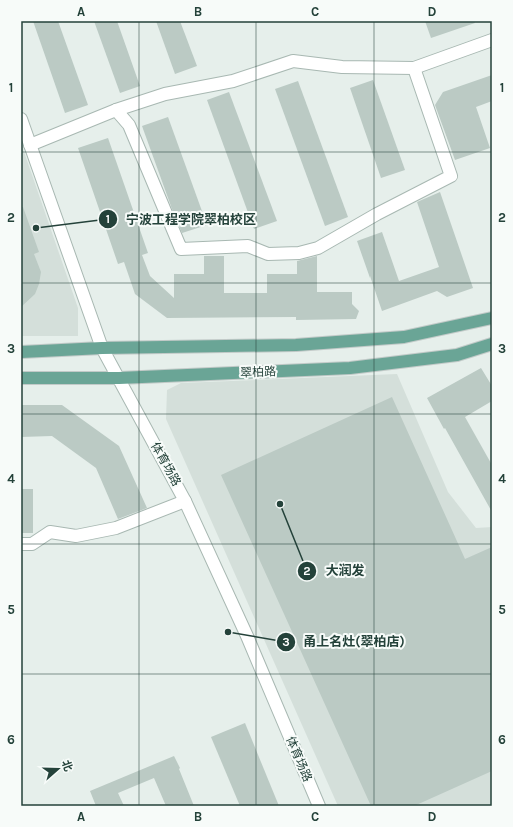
<svg xmlns="http://www.w3.org/2000/svg" width="513" height="827" font-family="Karla,'Noto Sans SC',sans-serif">
<style>
.built{fill:#d4dfda}
.building{fill:#bbcac4}
.lines{fill:none;stroke-linecap:round;stroke-linejoin:round}
.minor-casing{stroke:#a8b8b2;stroke-width:14}
.major-casing{stroke:#c2cac8;stroke-width:14}
.minor{stroke:#fff;stroke-width:12}
.major{stroke:#6aa596;stroke-width:12}
.grid{fill:none;stroke:#24423a;stroke-width:1;stroke-opacity:0.55}
.labels{text-anchor:middle;dominant-baseline:central;stroke-width:4;stroke-linejoin:round;paint-order:stroke}
.street-label{font-size:12px;fill:#24423a;stroke:#f7fbf9}
.leader{fill:none;stroke:#24423a;stroke-width:1.5}
.callout-dot{fill:#24423a;stroke:#f7fbf9;stroke-width:1.5}
.mark-label{font-size:12px;text-anchor:middle;font-weight:bold;fill:#fff}
.callout-label{font-size:13px;text-anchor:middle;font-weight:bold;fill:#24423a;stroke:#f7fbf9;stroke-width:4;stroke-linejoin:round;paint-order:stroke}
.neatline{fill:none;stroke:#24423a;stroke-width:1.5}
.grid-label{font-size:13px;text-anchor:middle;font-weight:bold;fill:#24423a}
</style>
<rect width="100%" height="100%" fill="#e6efeb"/>
<!-- built -->
<g class="built">
<polygon points="21,143 78,308 78,336 21,336"/>
<polygon points="397,374 448,492 476,528 492,527 492,806 338,806 166,419 167,390 181,383"/>
</g>
<!-- building -->
<g class="building">
<polygon points="33,21 58,21 88,105 65,113"/>
<polygon points="94,21 117,21 140,86 120,93"/>
<polygon points="156,21 180,21 197,66 175,74"/>
<polygon points="425,21 474,21 475,23 431,38"/>
<polygon points="492,75 492,101 476,107 490,148 455,160 435,105 443,92"/>
<polygon points="373,80 405,170 381,178 350,88"/>
<polygon points="298,81 348,217 325,226 275,89"/>
<polygon points="229,92 277,221 254,229 207,100"/>
<polygon points="168,117 207,225 182,233 172,209 142,126"/>
<polygon points="108,138 148,253 142,255 150,276 174,298 174,274 204,274 204,256 224,256 224,293 267,293 267,274 297,274 297,261 317,256 317,292 352,292 352,304 359,311 356,319 296,320 296,317 167,318 135,294 124,262 118,264 78,148"/>
<polygon points="440,192 473,288 447,297 437,291 382,311 370,276 370,278 357,241 382,232 399,281 439,267 417,202"/>
<polygon points="21,207 23,207 39,252 34,254 41,272 39,284 35,294 21,307"/>
<polygon points="481,368 492,386 492,401 465,417 492,465 492,512 445,428 444,429 427,398"/>
<polygon points="392,397 465,559 492,547 492,771 414,806 371,806 221,475"/>
<polygon points="21,405 62,405 119,446 147,508 118,519 96,468 52,436 21,437"/>
<rect x="21" y="489" width="12" height="44"/>
<polygon points="245,723 279,806 240,806 211,737"/>
<polygon points="174,756 180,768 179,769 194,806 166,806 154,778 118,793 124,806 96,806 90,791"/>
</g>
<g class="lines">
<defs>
<g id="minor">
<polyline points="116,110 129,125 181,249 248,246 268,254 299,253 318,248 377,214 451,176 414,68"/>
<polyline points="21,119 102,348 185,501 247,636 319,806"/>
<polyline points="30,145 116,110 165,94 233,81 293,61 342,67 414,68 492,40"/>
<polyline points="21,544 32,544 50,532 76,536 116,528 185,501"/>
</g>
<g id="major">
<polyline points="21,352 102,348 296,345 404,337 492,318"/>
<polyline points="21,378 119,378 350,368 457,355 492,344"/>
</g>
</defs>
<!-- minor casing -->
<use href="#minor" class="minor-casing"/>
<!-- major casing -->
<use href="#major" class="major-casing"/>
<!-- minor -->
<use href="#minor" class="minor"/>
<!-- major -->
<use href="#major" class="major"/>
</g>
<!-- grid -->
<path class="grid" d="M139 21V806M256 21V806M374 21V806M21 152H492M21 283H492M21 414H492M21 544H492M21 674H492"/>
<g class="labels">
<!-- street labels -->
<g class="street-label">
<text transform="translate(258 372) rotate(-2)">翠柏路</text>
<text transform="translate(166 464) rotate(61)">体育场路</text>
<text transform="translate(299 759) rotate(67)">体育场路</text>
</g>
</g>
<!-- callouts -->
<path class="leader" d="M36 228L108 219M280 504L307 571M228 632L286 642"/>
<g class="callout-dot">
<circle cx="36" cy="228" r="4"/>
<circle cx="280" cy="504" r="4"/>
<circle cx="228" cy="632" r="4"/>
<circle cx="108" cy="219" r="10"/>
<circle cx="307" cy="571" r="10"/>
<circle cx="286" cy="642" r="10"/>
</g>
<g class="mark-label">
<text x="108" y="223">1</text>
<text x="307" y="575">2</text>
<text x="286" y="646">3</text>
</g>
<g class="callout-label">
<text x="191" y="224">宁波工程学院翠柏校区</text>
<text x="345" y="575">大润发</text>
<text x="354" y="646">甬上名灶(翠柏店)</text>
</g>
<!-- border -->
<rect width="513" height="827" fill="none" stroke="#f7fbf9" stroke-width="44"/>
<!-- north arrow -->
<g transform="translate(58 769) rotate(70)" stroke="#f7fbf9" stroke-width="3" paint-order="stroke">
<path d="M0-3L7 15L0 10L-7 15Z" fill="#24423a"/>
<text y="-6" font-size="11" font-weight="bold" text-anchor="middle" fill="#24423a">北</text>
</g>
<rect x="22" y="22" width="469" height="783" class="neatline"/>
<g class="grid-label">
<text x="81" y="16">A</text>
<text x="198" y="16">B</text>
<text x="315" y="16">C</text>
<text x="432" y="16">D</text>
<text x="11" y="92">1</text>
<text x="502" y="92">1</text>
<text x="11" y="222">2</text>
<text x="502" y="222">2</text>
<text x="11" y="353">3</text>
<text x="502" y="353">3</text>
<text x="11" y="483">4</text>
<text x="502" y="483">4</text>
<text x="11" y="614">5</text>
<text x="502" y="614">5</text>
<text x="11" y="744">6</text>
<text x="502" y="744">6</text>
<text x="81" y="821">A</text>
<text x="198" y="821">B</text>
<text x="315" y="821">C</text>
<text x="432" y="821">D</text>
</g>
</svg>
